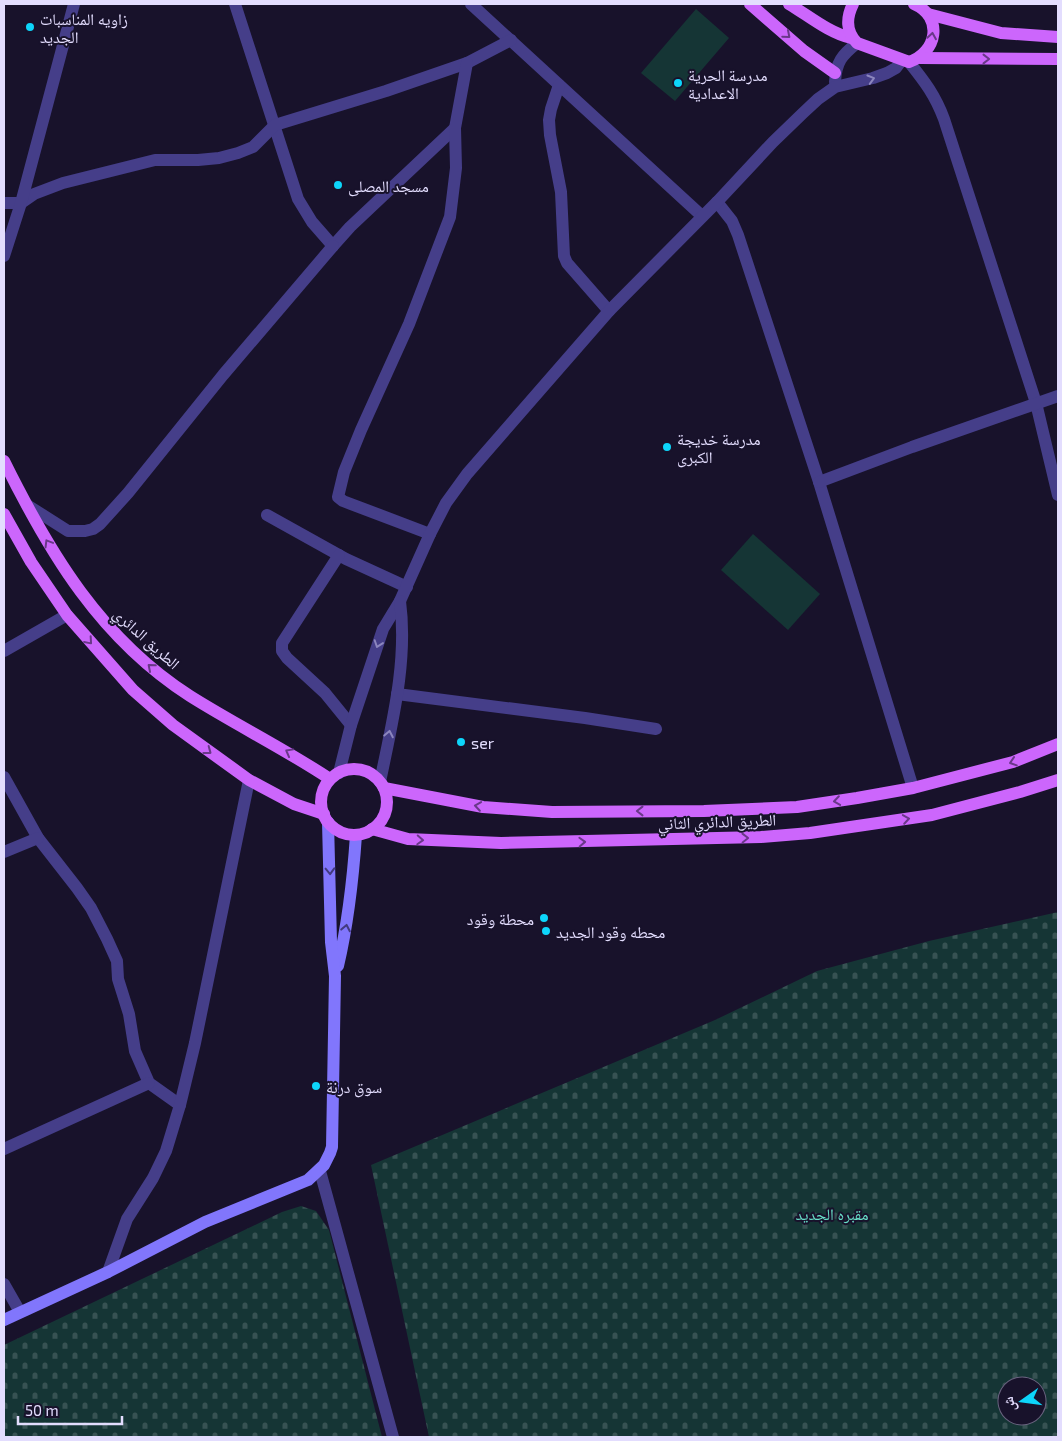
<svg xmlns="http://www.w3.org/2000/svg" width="1062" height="1441" font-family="'Exo 2','Noto Naskh Arabic',sans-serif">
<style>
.cemetery{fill:url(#cemetery-stones);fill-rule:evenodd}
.pitch{fill:#153535}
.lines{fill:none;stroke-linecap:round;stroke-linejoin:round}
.minor{stroke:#453e89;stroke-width:12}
.tertiary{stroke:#453e89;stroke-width:12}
.secondary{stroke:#8176fc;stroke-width:12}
.primary{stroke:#cc66fc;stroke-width:12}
.oneway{stroke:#693889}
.oneway2{stroke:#8c86be}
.oneway3{stroke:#423a7f}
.poi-dot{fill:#0dd5fa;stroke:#18122b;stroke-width:2}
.labels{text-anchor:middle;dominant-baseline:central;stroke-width:4;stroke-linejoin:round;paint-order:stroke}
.poi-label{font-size:16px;fill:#e3ddfe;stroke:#18122b;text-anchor:start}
.street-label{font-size:16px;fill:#e3ddfe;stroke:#18122b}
.park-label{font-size:16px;fill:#68dfc8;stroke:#18122b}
</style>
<defs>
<pattern id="cemetery-stones" width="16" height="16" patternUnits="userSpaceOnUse" patternTransform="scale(1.25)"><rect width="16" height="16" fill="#153535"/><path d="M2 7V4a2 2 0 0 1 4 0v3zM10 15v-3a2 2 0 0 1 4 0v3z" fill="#375253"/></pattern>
</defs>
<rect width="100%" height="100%" fill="#18122b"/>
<!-- cemetery -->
<g class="cemetery">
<path d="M1058 912V1437H429L371 1165 715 1020 817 971 929 941ZM1007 1386H1037V1416H1007Z"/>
<polygon points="301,1206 316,1211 329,1230 382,1437 4,1437 4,1345 282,1212"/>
</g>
<!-- pitch -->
<g class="pitch">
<polygon points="696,9 729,38 675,101 641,73"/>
<polygon points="753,534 820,594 788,630 721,570"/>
</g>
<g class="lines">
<!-- minor -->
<g class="minor">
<polyline points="235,4 298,199 312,222 333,246 350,227 455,128"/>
<polyline points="471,4 702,216"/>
<path d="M909 62C925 82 935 95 944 119L1036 403 1058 495"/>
<polyline points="559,85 551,109 549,120 550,135 561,192 564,256 567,263 609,311"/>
<polyline points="717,202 732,221 738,235 819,482 913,788"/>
<polyline points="4,203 21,203 34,194 63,183 155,160 198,160 219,158 238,153 253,147 275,125 386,91 467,63 511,40"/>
<polyline points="4,256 21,203 74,4"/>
<polyline points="819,482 912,447 1058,396"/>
<polyline points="27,505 68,531 85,531 93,529 100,524 128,493 223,375 333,246"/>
<polyline points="267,515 346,559 407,587"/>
<polyline points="430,534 343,501 338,497 344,472 361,430 409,324 450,217 456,168 455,128 467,63"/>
<polyline points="339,555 282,643 282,651 287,658 325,693 351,725"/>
<polyline points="4,651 67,615"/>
<polyline points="397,694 585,718 656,729"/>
<polyline points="4,777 38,838 77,888 91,908 107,939 117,961 118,979 129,1014 135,1051 149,1083 180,1105"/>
<polyline points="4,852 38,838"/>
<polyline points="4,1149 149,1083"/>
<polyline points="320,1171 393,1437"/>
<polyline points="108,1272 127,1219 153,1178 166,1151 180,1105 195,1043 249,780"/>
<polyline points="4,1284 20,1312"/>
</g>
<!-- tertiary -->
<g class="tertiary">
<path d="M835 82C836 62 842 55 857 43"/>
<polyline points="339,773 351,725 383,629 400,601 430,534 446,503 467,474 609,311 717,202 773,142 803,113 818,99 835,87 873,78 887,73 896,68 902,60"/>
<path d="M380 782C392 723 408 661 400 601"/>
</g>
<!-- secondary -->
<g class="secondary">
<path d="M338 966C348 923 353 879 356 835"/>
<polyline points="4,1320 108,1272 205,1222 308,1180 324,1165 330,1153 332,1147 335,976 331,942 328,822"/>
</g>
<!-- primary -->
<g class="primary">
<polyline points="750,4 804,51 835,73"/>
<path d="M789 4C809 16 829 33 851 38"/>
<path d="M853 4C846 18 846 32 857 43L909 62C937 53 944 17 914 4"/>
<polyline points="928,14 1001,33 1058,37"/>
<polyline points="920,58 1058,59"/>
<path d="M4 461C50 554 101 639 190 696 236 725 285 749 330 779"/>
<polyline points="4,514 31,562 67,615 133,690 173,725 249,780 294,804 324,814"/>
<circle cx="354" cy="802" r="33"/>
<polyline points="384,788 483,807 552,812 704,811 797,807 857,798 913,788 1013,762 1058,744"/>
<polyline points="372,829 408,839 501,843 761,837 810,833 932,815 1020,792 1058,780"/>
</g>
</g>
<!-- one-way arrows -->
<defs><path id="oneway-chevron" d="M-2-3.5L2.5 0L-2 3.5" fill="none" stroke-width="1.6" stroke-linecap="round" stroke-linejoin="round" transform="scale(1.25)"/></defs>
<g class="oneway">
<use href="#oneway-chevron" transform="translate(787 35) rotate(41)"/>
<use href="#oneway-chevron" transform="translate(932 36) rotate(-81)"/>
<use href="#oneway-chevron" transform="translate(986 59)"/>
<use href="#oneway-chevron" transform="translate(48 543) rotate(-121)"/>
<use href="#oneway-chevron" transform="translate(89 641) rotate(49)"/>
<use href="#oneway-chevron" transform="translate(151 667) rotate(-139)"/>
<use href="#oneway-chevron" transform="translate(208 751) rotate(37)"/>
<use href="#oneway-chevron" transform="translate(289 752) rotate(-151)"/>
<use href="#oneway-chevron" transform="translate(1013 762) rotate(162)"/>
<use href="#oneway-chevron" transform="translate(837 801) rotate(172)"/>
<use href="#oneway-chevron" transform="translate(478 806) rotate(-172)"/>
<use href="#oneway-chevron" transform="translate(640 811) rotate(180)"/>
<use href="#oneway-chevron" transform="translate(906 819) rotate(-9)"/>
<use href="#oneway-chevron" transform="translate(745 838) rotate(-1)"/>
<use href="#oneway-chevron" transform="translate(420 840) rotate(3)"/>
<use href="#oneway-chevron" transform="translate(582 842) rotate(-2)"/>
</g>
<g class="oneway2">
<use href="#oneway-chevron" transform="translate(871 79) rotate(-16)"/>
<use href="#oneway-chevron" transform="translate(378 644) rotate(109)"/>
<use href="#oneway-chevron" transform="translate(389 734) rotate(-79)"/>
</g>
<g class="oneway3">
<use href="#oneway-chevron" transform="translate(330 871) rotate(88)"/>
<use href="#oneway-chevron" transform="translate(346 928) rotate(-79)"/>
</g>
<!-- markers -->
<g class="poi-dot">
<circle cx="30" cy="27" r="5"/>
<circle cx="678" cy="83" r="5"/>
<circle cx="338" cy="185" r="5"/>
<circle cx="667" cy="447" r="5"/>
<circle cx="461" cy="742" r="5"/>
<circle cx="544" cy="918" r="5"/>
<circle cx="546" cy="931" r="5"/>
<circle cx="316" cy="1086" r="5"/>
</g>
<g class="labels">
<!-- poi labels -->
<g class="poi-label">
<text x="40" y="18">زاويه المناسبات<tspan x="40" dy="18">الجديد</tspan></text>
<text x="688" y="74">مدرسة الحرية<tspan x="688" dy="18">الاعدادية</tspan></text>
<text x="348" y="185">مسجد المصلى</text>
<text x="677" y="438">مدرسة خديجة<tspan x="677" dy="18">الكبرى</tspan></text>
<text x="471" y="742">ser</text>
<text x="534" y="918" text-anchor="end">محطة وقود</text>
<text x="556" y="931">محطه وقود الجديد</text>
<text x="326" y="1086">سوق درنة</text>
</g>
<!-- street labels -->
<g class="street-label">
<text transform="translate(147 638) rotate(42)">الطريق الدائري</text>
<text transform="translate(717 821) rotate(-2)">الطريق الدائري الثاني</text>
</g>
<!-- park labels -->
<g class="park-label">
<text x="832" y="1213">مقبره الجديد</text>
</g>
</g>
<!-- border -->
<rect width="1062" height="1441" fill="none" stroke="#e3ddfe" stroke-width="10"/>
<!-- north arrow -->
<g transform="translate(1022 1401) rotate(256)"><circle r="24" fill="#18122b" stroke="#69637f"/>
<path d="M0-4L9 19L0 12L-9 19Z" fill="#0dd5fa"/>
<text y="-8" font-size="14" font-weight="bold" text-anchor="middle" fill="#e3ddfe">ش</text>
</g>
<!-- scale -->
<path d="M18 1416v8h104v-8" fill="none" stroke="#e3ddfe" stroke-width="2.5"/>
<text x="25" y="1416" font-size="15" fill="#e3ddfe" stroke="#18122b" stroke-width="4" paint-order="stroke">50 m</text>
</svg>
